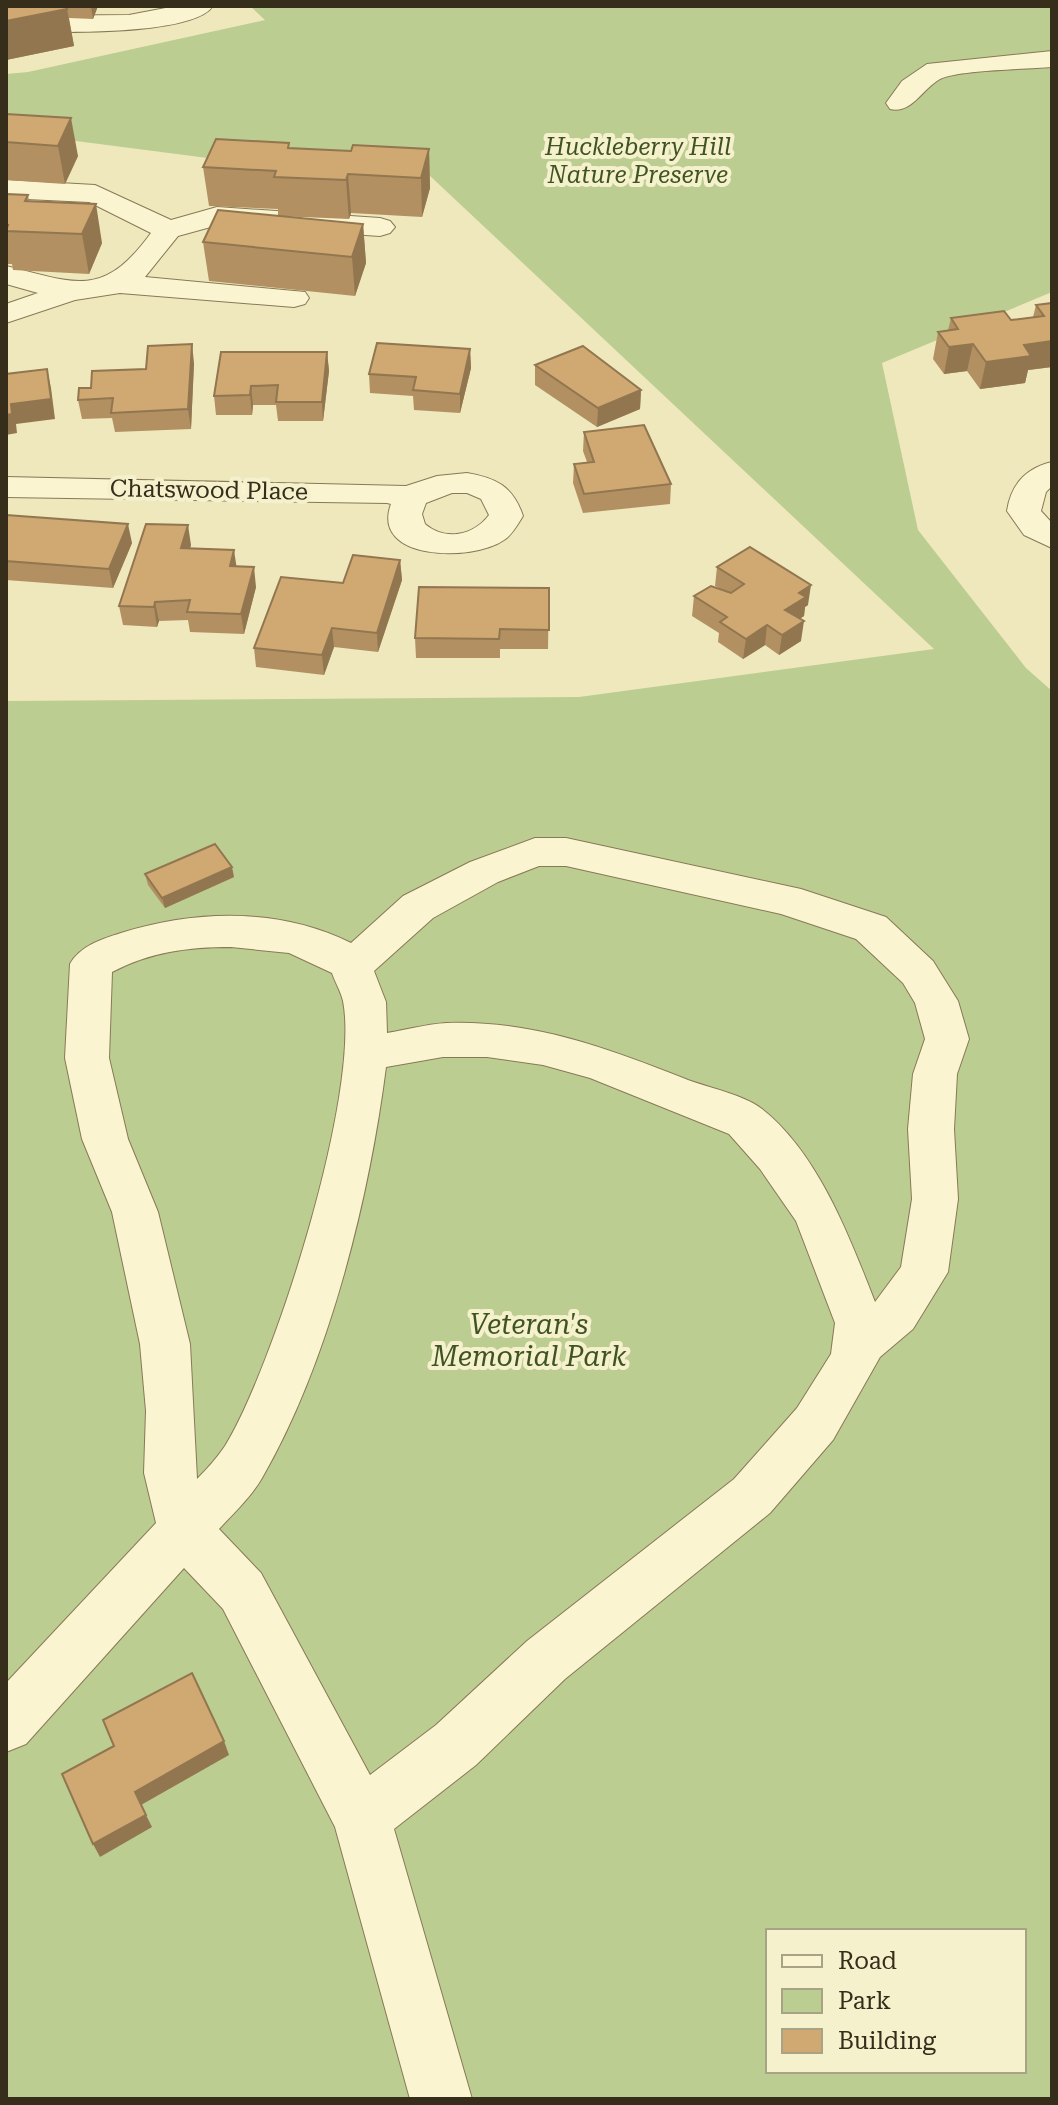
<svg xmlns="http://www.w3.org/2000/svg" width="1058" height="2105" font-family="'Roboto Serif',serif">
<style>
.green{fill:#bccd91;fill-rule:evenodd}
.lines{fill:none;stroke-linecap:round;stroke-linejoin:round}
.minor-casing{stroke:#887956;stroke-width:2}
.minor{fill:#faf4d1;fill-rule:evenodd}
.wall{fill:#b29062}
.shaded-wall{fill:#917650}
.building{fill:#cfa872;stroke:#917650;stroke-width:2}
.labels{text-anchor:middle;dominant-baseline:central;stroke-width:8;stroke-linejoin:round;paint-order:stroke}
.far-park-label{font-size:24px;font-style:italic;fill:#3f5421;stroke:#f6f1cd}
.far-street-label{font-size:24px;fill:#362d1b;stroke:#f6f1cd}
.park-label{font-size:28px;font-style:italic;fill:#3f5421;stroke:#f6f1cd}
</style>
<rect width="100%" height="100%" fill="#efe8bd"/>
<!-- green -->
<path class="green" d="M250 6H1052V292L882 363 918 530 1026 668 1052 691V2099H6V701L579 697 934 649 412 159 261 165 6 132V74L28 72 265 20ZM768 1931H1024V2071H768Z"/>
<g class="lines">
<defs>
<g id="minor">
<path d="M176 6H213C191 38 45 31 6 32V16L129 15Z"/>
<path d="M1052 51V67C1028 69 957 70 940 79 921 90 912 114 890 109L886 103 902 81 927 64Z"/>
<path d="M6 180 95 185 171 220 217 207 380 218 390 221 395 227 390 233 380 236 218 225 178 236 145 277 305 292 309 298 305 304 294 307 120 293 75 300 6 323V304L38 293 6 284V266C76 283 103 299 151 233L89 202 6 198Z"/>
<path d="M1052 462V486L1046 492 1041 511 1052 523V548L1024 535 1007 511C1011 484 1026 468 1052 462Z"/>
<path d="M467 473C496 478 513 486 523 516 518 524 512 535 504 540 473 562 370 561 391 504L387 503 6 497V477L406 486 437 476ZM452 493H467L481 499 489 515C473 536 445 541 425 524L422 514 426 503Z"/>
<path d="M535 838H566L801 889 886 917 933 961 958 1001 969 1039 957 1074 954 1129 958 1199 948 1272 913 1329 880 1357 833 1440 770 1513 565 1679 476 1765 394 1829 472 2099H410L335 1827 223 1609 184 1568 26 1744 6 1752V1683L156 1523 144 1473 146 1411 140 1344 112 1212 82 1139 65 1058 70 964C80 946 102 939 121 933 195 910 279 907 351 943L403 896 470 862ZM539 866H566L781 914 856 939 903 983 915 1003 925 1039 913 1074 908 1129 912 1199 901 1267 875 1302C850 1238 818 1153 762 1109 744 1095 710 1088 688 1080 610 1049 533 1020 447 1023 427 1024 406 1030 387 1033L386 1002 374 971 433 918 498 882ZM231 947 289 953 332 973C335 982 341 992 343 1001 361 1092 274 1366 225 1446 217 1458 207 1469 197 1479L190 1344 158 1212 128 1139 109 1058 112 972C150 952 188 947 231 947ZM443 1057H487L543 1065 590 1078 729 1134 760 1169 796 1221 835 1323 831 1354 797 1408 734 1479 527 1641 436 1725 370 1775 261 1573 219 1529C234 1513 251 1497 262 1478 329 1362 369 1199 386 1067Z"/>
</g>
</defs>
<!-- minor casing -->
<use href="#minor" class="minor-casing"/>
<!-- minor -->
<use href="#minor" class="minor"/>
</g>
<!-- wall -->
<g class="wall">
<polygon points="6,6 98,6 93,19 69,18 74,46 6,60"/>
<polygon points="6,114 78,156 65,184 6,180"/>
<polygon points="290,148 351,151 429,149 430,188 422,217 351,213 349,219 278,216 278,209 209,206 203,167"/>
<polygon points="6,194 28,195 29,201 102,243 89,274 13,270 12,264 6,264"/>
<polygon points="363,224 366,263 355,296 209,281 203,242"/>
<polygon points="1052,303 1052,367 1028,370 1025,383 980,389 967,371 944,374 933,359 938,332 948,330 951,318 1011,320 1033,317 1036,305"/>
<polygon points="470,349 471,368 460,413 414,410 413,396 370,393 369,374"/>
<polygon points="327,352 329,371 323,421 278,421 276,405 253,405 252,415 216,415 214,396"/>
<polygon points="194,363 191,429 115,432 112,418 82,419 78,400 91,388 146,369"/>
<polygon points="535,365 641,390 640,409 597,427 535,385"/>
<polygon points="584,432 671,484 670,504 583,513 573,483 574,464 587,462 583,451"/>
<polygon points="6,515 132,543 113,588 6,580"/>
<polygon points="191,545 190,548 236,566 256,587 244,634 190,632 188,620 159,621 157,627 123,625 119,606"/>
<polygon points="400,560 402,580 378,652 334,647 324,675 256,667 254,648"/>
<polygon points="717,567 808,605 805,607 804,616 800,619 801,641 779,655 765,645 743,659 718,642 719,633 692,616 694,596 719,588 715,586"/>
<polygon points="549,588 548,649 500,649 500,658 416,658 415,638"/>
<polygon points="145,874 234,877 165,908 148,885"/>
</g>
<!-- shaded-wall -->
<g class="shaded-wall">
<polygon points="91,6 98,6 93,19"/>
<polygon points="67,9 74,46 6,60 6,21"/>
<polygon points="71,118 78,156 65,184 58,146"/>
<polygon points="429,149 430,188 422,217 421,178"/>
<polygon points="348,174 351,213 349,219 346,180"/>
<polygon points="96,204 102,243 89,274 82,234"/>
<polygon points="363,224 366,263 355,296 352,257"/>
<polygon points="1052,341 1052,367 1028,370 1025,383 980,389 986,362 1024,345"/>
<polygon points="192,344 194,363 191,429 188,409"/>
<polygon points="973,344 967,371 944,374 949,347"/>
<polygon points="470,349 471,368 460,413 460,394"/>
<polygon points="327,352 329,371 323,421 322,402"/>
<polygon points="47,369 51,388 55,419 16,424 17,433 6,435 6,415 11,404"/>
<polygon points="251,386 253,405 252,415 250,395"/>
<polygon points="641,390 640,409 597,427 598,408"/>
<polygon points="128,524 132,543 113,588 109,569"/>
<polygon points="188,525 191,545 184,567 181,548"/>
<polygon points="234,550 237,570 230,566"/>
<polygon points="400,560 402,580 378,652 377,633"/>
<polygon points="254,567 256,587 244,634 241,614"/>
<polygon points="811,585 808,605 805,607 804,616 783,629 785,610 799,593"/>
<polygon points="155,602 159,621 157,627 154,607"/>
<polygon points="804,621 801,641 779,655 782,635"/>
<polygon points="767,625 765,645 743,659 746,639"/>
<polygon points="332,628 334,647 324,675 322,655"/>
<polygon points="232,867 234,877 165,908 162,898"/>
<polygon points="224,1741 229,1755 141,1805 135,1792"/>
<polygon points="146,1815 152,1827 100,1857 93,1844"/>
</g>
<!-- building -->
<g class="building">
<polygon points="6,6 65,6 67,9 6,21"/>
<polygon points="6,114 71,118 58,146 6,142"/>
<polygon points="216,139 289,143 288,148 351,151 353,145 429,149 421,178 348,174 346,180 274,177 276,171 203,167"/>
<polygon points="6,194 28,195 25,201 96,204 82,234 6,231 8,225 6,225"/>
<polygon points="218,210 363,224 352,257 203,242"/>
<polygon points="1052,303 1052,341 1024,345 1031,356 986,362 973,344 949,347 938,332 958,329 951,318 1004,311 1011,320 1044,316 1036,305"/>
<polygon points="377,343 470,349 460,394 413,390 416,377 369,374"/>
<polygon points="192,344 188,409 111,413 113,398 78,400 79,388 91,388 92,371 146,369 148,346"/>
<polygon points="583,346 641,390 598,408 535,365"/>
<polygon points="221,352 327,352 322,402 276,402 278,385 251,386 250,395 214,396"/>
<polygon points="47,369 51,399 11,404 12,414 6,415 6,374"/>
<polygon points="644,425 671,484 584,494 574,464 594,462 584,432"/>
<polygon points="6,515 128,524 109,569 6,561"/>
<polygon points="146,524 188,525 181,548 234,550 230,566 254,567 241,614 187,612 190,600 155,602 154,607 119,606"/>
<polygon points="750,547 811,585 799,593 806,597 785,610 804,621 782,635 767,625 746,639 720,622 727,617 694,596 711,586 731,593 744,584 717,567"/>
<polygon points="353,555 400,560 377,633 332,628 322,655 254,648 281,577 343,583"/>
<polygon points="419,587 549,588 549,630 500,629 499,639 415,638"/>
<polygon points="215,844 232,867 162,898 145,874"/>
<polygon points="192,1673 224,1741 135,1792 146,1815 93,1844 62,1774 114,1746 103,1720"/>
</g>
<g class="labels">
<!-- far-park labels -->
<g class="far-park-label">
<text x="638" y="147">Huckleberry Hill<tspan x="638" dy="28">Nature Preserve</tspan></text>
</g>
<!-- far-street labels -->
<g class="far-street-label">
<text transform="translate(209 490) rotate(1)">Chatswood Place</text>
</g>
<!-- park labels -->
<g class="park-label">
<text x="529" y="1324">Veteran's<tspan x="529" dy="32">Memorial Park</tspan></text>
</g>
</g>
<!-- border -->
<rect width="1058" height="2105" fill="none" stroke="#362d1b" stroke-width="16"/>
<!-- legend -->
<rect x="766" y="1929" width="260" height="144" fill="#f6f1cd" stroke="#a9a386" stroke-width="2"/>
<rect x="782" y="1955" width="40" height="12" fill="#faf4d1" stroke="#a9a386" stroke-width="2"/>
<text x="838" y="1969" font-size="24" fill="#362d1b">Road</text>
<rect x="782" y="1989" width="40" height="24" fill="#bccd91" stroke="#a9a386" stroke-width="2"/>
<text x="838" y="2009" font-size="24" fill="#362d1b">Park</text>
<rect x="782" y="2029" width="40" height="24" fill="#cfa872" stroke="#a9a386" stroke-width="2"/>
<text x="838" y="2049" font-size="24" fill="#362d1b">Building</text>
</svg>
